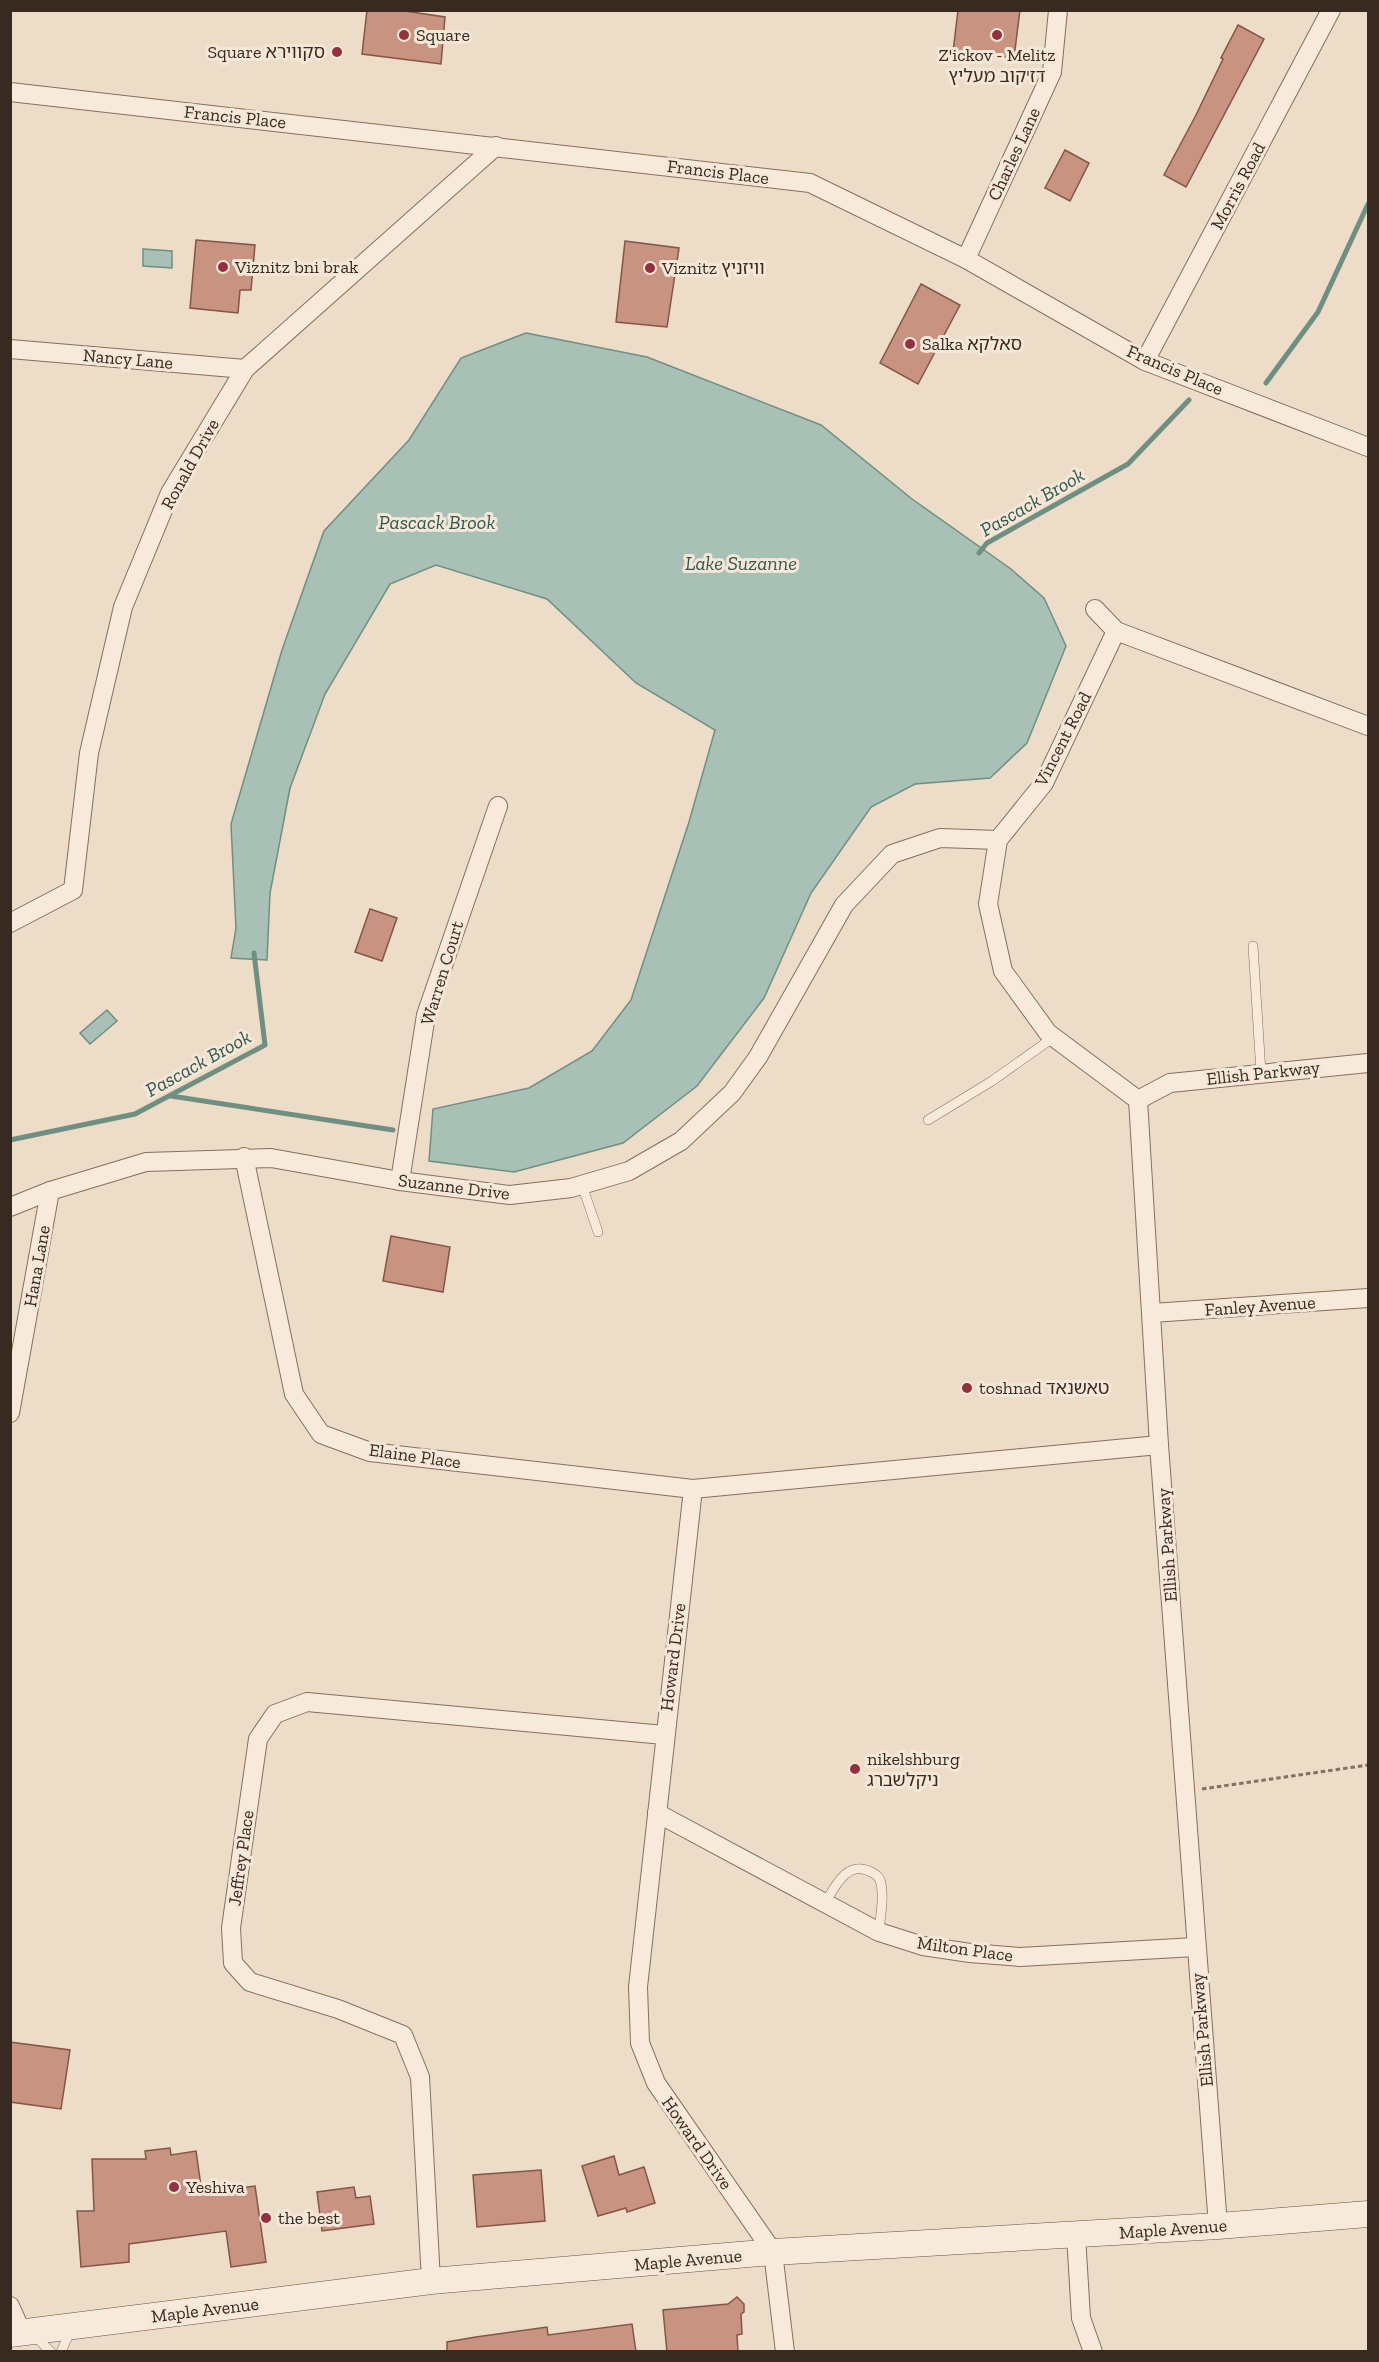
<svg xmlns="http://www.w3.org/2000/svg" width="1379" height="2362" font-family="'Zilla Slab','Noto Sans Hebrew',serif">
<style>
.water{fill:#a9c0b6;stroke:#6f8f82;stroke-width:1.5}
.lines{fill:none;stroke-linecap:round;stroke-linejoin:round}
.stream{stroke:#6f8f82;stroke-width:5}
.building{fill:#c89380;stroke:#855545;stroke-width:1.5}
.lane-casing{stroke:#876e5e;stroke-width:10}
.street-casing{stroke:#876e5e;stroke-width:20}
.secondary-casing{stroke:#694f41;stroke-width:27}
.path{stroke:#876e5e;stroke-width:3;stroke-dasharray:4.5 3;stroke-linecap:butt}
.lane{stroke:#f7eadb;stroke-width:9}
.street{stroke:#f7eadb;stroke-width:18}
.secondary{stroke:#f7eadb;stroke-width:26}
.poi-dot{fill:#933140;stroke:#f4e7d7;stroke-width:2}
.labels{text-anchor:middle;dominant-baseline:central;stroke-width:6;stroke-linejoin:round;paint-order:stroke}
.poi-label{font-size:18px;fill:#382921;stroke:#f4e7d7;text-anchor:start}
.street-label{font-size:18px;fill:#382921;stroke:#f4e7d7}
.water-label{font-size:20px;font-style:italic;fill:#31574f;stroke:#f4e7d7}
</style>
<rect width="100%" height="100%" fill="#ecdcc8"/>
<!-- water -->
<g class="water">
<polygon points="143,249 172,251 172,268 143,266"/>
<polygon points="526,333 647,357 821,425 912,499 1011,569 1044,598 1066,646 1027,743 990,778 915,784 871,807 811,893 764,998 697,1086 623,1143 514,1172 429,1161 433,1109 529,1088 592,1051 631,1000 689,822 715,730 636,683 547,599 436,565 390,584 325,694 290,788 270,893 267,960 231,958 236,928 231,824 282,650 324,531 409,440 461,358"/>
<polygon points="107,1010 117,1021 90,1044 80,1033"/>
</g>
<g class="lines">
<!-- stream -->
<g class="stream">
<polyline points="1266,383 1318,312 1368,204"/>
<polyline points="979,553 987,543 1128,464 1189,400"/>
<polyline points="171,1096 393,1130"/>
<polyline points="10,1140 135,1114 265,1045 254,953"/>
</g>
</g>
<!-- building -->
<g class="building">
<polygon points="367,10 398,10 445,17 441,64 362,54"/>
<polygon points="958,10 1020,10 1014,58 953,52"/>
<polygon points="1238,25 1264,39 1186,187 1164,175 1195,117 1223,59 1221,58"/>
<polygon points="1065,150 1089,163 1070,201 1045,188"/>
<polygon points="196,240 255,245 251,290 240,290 238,313 190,308"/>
<polygon points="625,241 679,248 667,327 616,322"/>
<polygon points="921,284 960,305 918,384 880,363"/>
<polygon points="370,909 397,918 382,961 355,952"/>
<polygon points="391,1236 450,1247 443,1292 383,1281"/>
<polygon points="10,2042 70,2050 61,2109 10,2102"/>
<polygon points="170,2148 171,2155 196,2151 202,2193 255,2186 266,2262 231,2267 226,2231 129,2244 129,2262 81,2267 77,2211 94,2211 92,2159 146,2159 145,2151"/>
<polygon points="614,2156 619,2175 644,2167 655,2203 627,2212 626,2208 598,2216 582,2166"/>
<polygon points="541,2170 545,2221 477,2227 473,2175"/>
<polygon points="354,2187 356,2198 370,2196 374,2224 322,2231 317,2192"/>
<polygon points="737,2297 744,2304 744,2312 741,2314 742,2334 737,2335 738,2352 667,2352 663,2310 728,2304"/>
<polygon points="632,2324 636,2352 447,2352 447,2342 476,2337 547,2327 548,2335"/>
</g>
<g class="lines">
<defs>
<g id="lane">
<polyline points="1253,946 1261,1073"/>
<polyline points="928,1120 992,1081 1054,1037"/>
<polyline points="582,1185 598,1232"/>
<path d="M825 1903C835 1887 846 1861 869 1871 874 1873 878 1875 880 1880 885 1896 880 1916 879 1932"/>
<polyline points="34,2335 51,2352"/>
<polyline points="61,2352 71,2329"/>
</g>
<g id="street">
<polyline points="10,92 810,183 966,259 1145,361 1368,447"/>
<polyline points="966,259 1052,72 1058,10"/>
<polyline points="10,349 245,369"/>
<polyline points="1145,361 1331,10"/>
<polyline points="1095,609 1116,631"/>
<polyline points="10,923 73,890 89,753 123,607 170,493 245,369 496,146"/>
<polyline points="1138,1100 1159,1445 1218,2226"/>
<polyline points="1138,1100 1048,1033 1003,971 988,904 998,840 1044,783 1116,631 1368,726"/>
<polyline points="1138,1100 1170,1083 1368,1063"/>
<polyline points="244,1157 294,1394 321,1434 370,1452 693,1489"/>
<polyline points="400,1181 426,1015 498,806"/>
<polyline points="10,1207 50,1191 146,1162 271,1158 400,1181 510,1195 571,1188 629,1171 681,1141 732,1093 758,1057 844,905 892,854 940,838 998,840"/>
<polyline points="1152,1313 1368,1298"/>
<polyline points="10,1413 50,1191"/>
<polyline points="657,1813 879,1932 923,1946 970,1953 1020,1957 1195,1947"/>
<polyline points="1076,2235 1081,2318 1093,2352"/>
<polyline points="431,2281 420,2077 403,2035 338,2009 250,1982 233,1963 231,1928 258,1739 275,1714 307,1702 664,1735"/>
<polyline points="10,2306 22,2333"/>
<polyline points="785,2352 773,2252 656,2083 640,2043 638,1987 693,1489 1159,1445"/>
</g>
<polyline id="secondary" points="10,2334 431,2281 773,2252 1218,2226 1368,2214"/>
</defs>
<!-- lane casing -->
<use href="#lane" class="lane-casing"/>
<!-- street casing -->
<use href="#street" class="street-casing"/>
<!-- secondary casing -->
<use href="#secondary" class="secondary-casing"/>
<!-- path -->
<polyline class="path" points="1202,1789 1368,1765"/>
<!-- lane -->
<use href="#lane" class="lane"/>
<!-- street -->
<use href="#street" class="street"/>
<!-- secondary -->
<use href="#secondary" class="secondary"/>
</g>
<!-- markers -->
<g class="poi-dot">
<circle cx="404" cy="35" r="6"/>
<circle cx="997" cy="35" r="6"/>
<circle cx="337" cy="52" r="6"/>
<circle cx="223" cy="267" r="6"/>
<circle cx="650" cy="268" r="6"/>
<circle cx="910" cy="344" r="6"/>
<circle cx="967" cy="1388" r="6"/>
<circle cx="855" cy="1769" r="6"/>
<circle cx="174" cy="2187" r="6"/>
<circle cx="266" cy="2218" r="6"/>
</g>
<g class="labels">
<!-- poi labels -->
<g class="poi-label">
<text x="416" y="35">Square</text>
<text x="325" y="52" text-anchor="end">Square סקווירא</text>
<text x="997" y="55" text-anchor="middle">Z'ickov - Melitz<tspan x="997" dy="21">דז'קוב מעליץ</tspan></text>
<text x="235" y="267">Viznitz bni brak</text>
<text x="662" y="268">Viznitz וויזניץ</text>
<text x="922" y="344">Salka סאלקא</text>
<text x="979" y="1388">toshnad טאשנאד</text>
<text x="867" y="1759">nikelshburg<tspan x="867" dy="21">ניקלשברג</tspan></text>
<text x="186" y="2187">Yeshiva</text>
<text x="278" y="2218">the best</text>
</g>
<!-- street labels -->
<g class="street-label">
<text transform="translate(235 117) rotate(6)">Francis Place</text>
<text transform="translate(1014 154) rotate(-65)">Charles Lane</text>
<text transform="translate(718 172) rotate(7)">Francis Place</text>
<text transform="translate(1238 186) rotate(-62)">Morris Road</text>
<text transform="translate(128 359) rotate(5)">Nancy Lane</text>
<text transform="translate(1175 370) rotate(23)">Francis Place</text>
<text transform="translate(190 464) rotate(-61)">Ronald Drive</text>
<text transform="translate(1063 739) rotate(-63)">Vincent Road</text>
<text transform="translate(442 973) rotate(-73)">Warren Court</text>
<text transform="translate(1263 1073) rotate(-6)">Ellish Parkway</text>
<text transform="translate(454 1187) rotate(7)">Suzanne Drive</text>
<text transform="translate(37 1266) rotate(-80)">Hana Lane</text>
<text transform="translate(1260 1306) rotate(-4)">Fanley Avenue</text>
<text transform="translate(415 1456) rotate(8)">Elaine Place</text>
<text transform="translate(1167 1545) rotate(-94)">Ellish Parkway</text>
<text transform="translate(673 1657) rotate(-83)">Howard Drive</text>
<text transform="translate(241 1858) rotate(-82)">Jeffrey Place</text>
<text transform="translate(965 1949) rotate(8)">Milton Place</text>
<text transform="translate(1202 2030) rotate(-95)">Ellish Parkway</text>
<text transform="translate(697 2143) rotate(55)">Howard Drive</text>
<text transform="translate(1173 2229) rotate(-4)">Maple Avenue</text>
<text transform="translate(688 2260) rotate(-5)">Maple Avenue</text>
<text transform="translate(205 2310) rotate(-7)">Maple Avenue</text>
</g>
<!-- water labels -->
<g class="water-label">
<text transform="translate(1032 502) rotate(-30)">Pascack Brook</text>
<text x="437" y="522">Pascack Brook</text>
<text x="741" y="563">Lake Suzanne</text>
<text transform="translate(198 1063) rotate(-29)">Pascack Brook</text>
</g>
</g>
<!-- border -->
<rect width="1379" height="2362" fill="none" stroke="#382921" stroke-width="24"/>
</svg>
